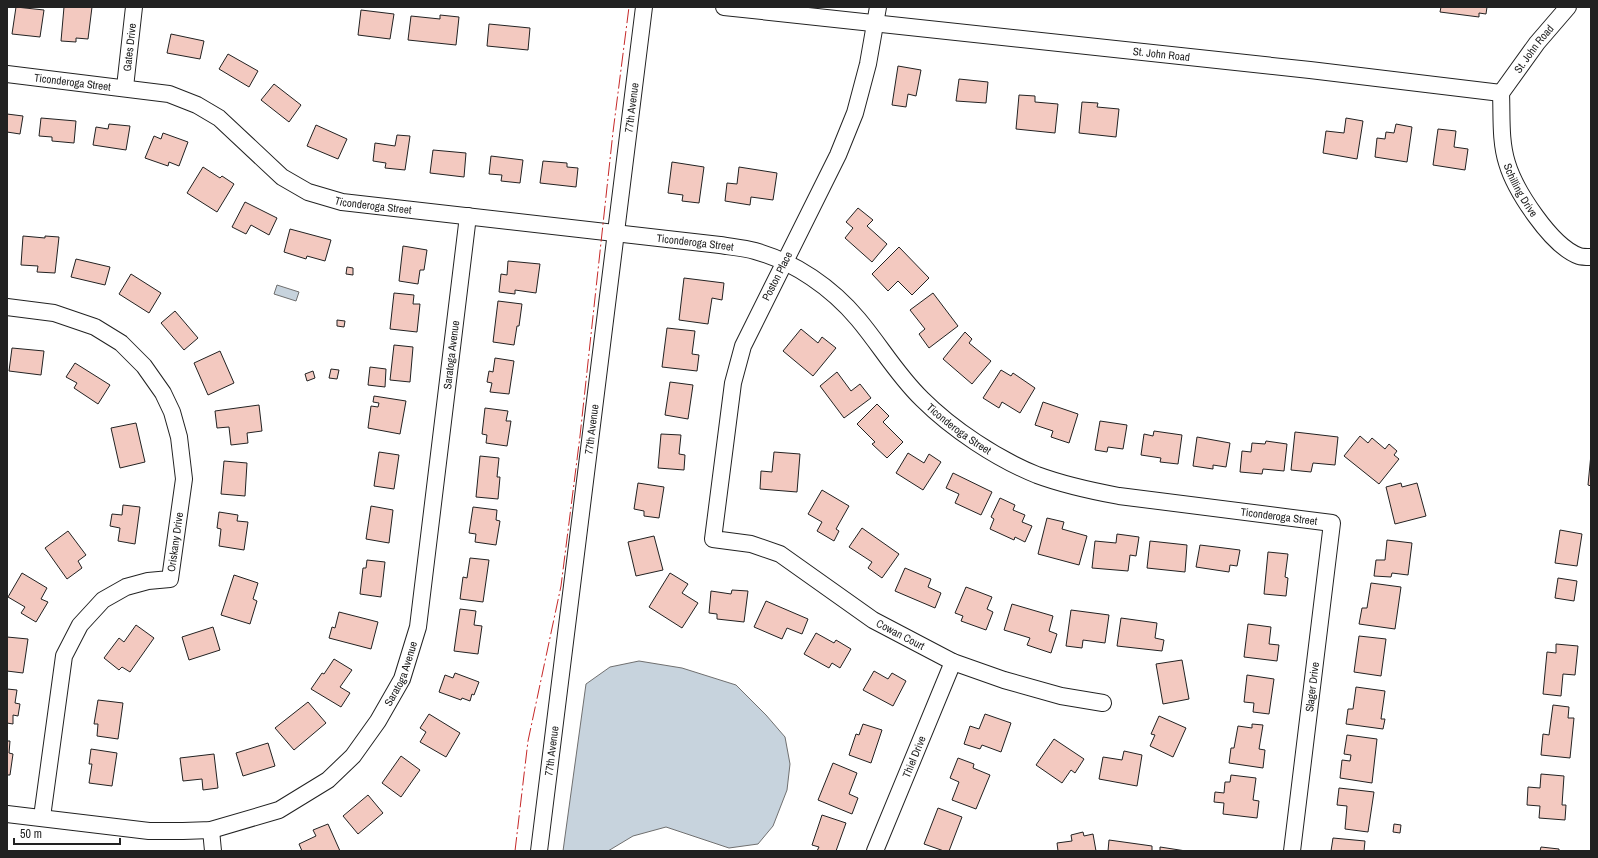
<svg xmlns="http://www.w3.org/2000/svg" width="1598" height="858" font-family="'Archivo Narrow',sans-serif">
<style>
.water{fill:#c7d3dd;stroke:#6f6f6f}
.building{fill:#f3c9c0;stroke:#222}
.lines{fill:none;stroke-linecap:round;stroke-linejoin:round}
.minor-casing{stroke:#222;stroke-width:18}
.minor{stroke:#fff;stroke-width:16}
.power{stroke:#c62828;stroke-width:1;stroke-dasharray:14 3 2 3;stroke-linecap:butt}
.labels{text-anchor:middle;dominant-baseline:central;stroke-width:3;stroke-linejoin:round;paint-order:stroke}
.street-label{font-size:11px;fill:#222;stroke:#fff}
</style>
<rect width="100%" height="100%" fill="#fff"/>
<!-- water -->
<g class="water">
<polygon points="277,285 299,292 296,301 274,294"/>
<polygon points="639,661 682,668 736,685 766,715 785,737 790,764 787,790 773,826 758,844 729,848 666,827 633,836 608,851 563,851 586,684 610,667"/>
</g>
<!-- building -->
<g class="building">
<polygon points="16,7 44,10 40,37 12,34"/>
<polygon points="64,7 92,7 88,39 76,38 76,42 61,41"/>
<polygon points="1441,7 1487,7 1486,14 1479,13 1479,17 1440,12"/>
<polygon points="361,10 394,14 390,39 358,35"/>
<polygon points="440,15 459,17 456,45 408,40 411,16 440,19"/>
<polygon points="489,24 530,28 528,50 487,46"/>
<polygon points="171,34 204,41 200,59 167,53"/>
<polygon points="228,54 258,71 249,87 219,69"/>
<polygon points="898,66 921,70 916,96 908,94 906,107 892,105"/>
<polygon points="959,79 988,82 986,103 956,101"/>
<polygon points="274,84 301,105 289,122 261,100"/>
<polygon points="1019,95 1035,96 1035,102 1058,104 1055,133 1016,129"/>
<polygon points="1082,102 1098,103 1097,107 1119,109 1116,137 1079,133"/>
<polygon points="7,114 23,116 20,134 7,132"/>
<polygon points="41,118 76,121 74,143 52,141 52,137 39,136"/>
<polygon points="1346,118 1363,121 1357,159 1323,153 1326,131 1344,133"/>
<polygon points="109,124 130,126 126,150 93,145 96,127 108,129"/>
<polygon points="1396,124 1412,127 1407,162 1375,157 1377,138 1385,139 1386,132 1394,133"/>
<polygon points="316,125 347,139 338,159 307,146"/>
<polygon points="1438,129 1456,131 1454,147 1468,149 1465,170 1433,165"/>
<polygon points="163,133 188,142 179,166 169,162 168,166 145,158 154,136 161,139"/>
<polygon points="397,135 410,136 405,170 385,168 386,163 373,161 375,143 395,146"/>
<polygon points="433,150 466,153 464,177 430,173"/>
<polygon points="491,156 523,160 520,183 501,181 502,175 489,174"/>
<polygon points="543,161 567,163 567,167 578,168 576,187 540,183"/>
<polygon points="672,162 704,167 699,203 682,201 683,195 668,193"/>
<polygon points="203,167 220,178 222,176 234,184 217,212 187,193"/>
<polygon points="739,167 777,173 773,200 751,197 750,205 725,201 727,183 737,184"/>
<polygon points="245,202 277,218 269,235 251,225 246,234 232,227"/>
<polygon points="858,208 873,220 867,226 887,244 872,262 845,238 853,228 846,222"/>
<polygon points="290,229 331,240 325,261 307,256 306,259 284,252"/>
<polygon points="23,236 45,238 45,236 59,237 55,273 37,272 38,266 21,265"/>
<polygon points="403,246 427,250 424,270 420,270 418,284 399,281"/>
<polygon points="899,247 929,278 912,295 898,281 888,291 872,274"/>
<polygon points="76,259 110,267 105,285 71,277"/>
<polygon points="508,261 540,264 536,293 515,290 515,294 499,292 501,274 507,275"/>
<polygon points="347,267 353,268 353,275 346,274"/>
<polygon points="131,274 161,293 149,313 119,294"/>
<polygon points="684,278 724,283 722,300 712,298 708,324 679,320"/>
<polygon points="394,293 414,295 413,304 420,304 417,332 390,329"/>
<polygon points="933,293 958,326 929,348 919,334 925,329 910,310"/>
<polygon points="498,301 522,304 519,326 517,326 514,345 493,342"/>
<polygon points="175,311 198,338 184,350 161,323"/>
<polygon points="337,320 345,321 344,327 337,326"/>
<polygon points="667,328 695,331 692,354 699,355 697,371 662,367"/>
<polygon points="801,329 818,343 822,337 836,348 813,376 783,351"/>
<polygon points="965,332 972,339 969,343 991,361 972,384 943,359"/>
<polygon points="394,345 413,347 410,382 390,380"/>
<polygon points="12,348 44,351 41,375 9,371"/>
<polygon points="220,351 234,383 208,395 194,363"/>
<polygon points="495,358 514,361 509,394 490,392 492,383 487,382 489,371 493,372"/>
<polygon points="75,363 110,385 98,404 74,388 77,383 66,377"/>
<polygon points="370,367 386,369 385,387 368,385"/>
<polygon points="331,369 339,370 337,379 329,378"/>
<polygon points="1001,370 1011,376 1013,373 1035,388 1020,413 1002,402 999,408 983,398"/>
<polygon points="313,371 315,378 307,381 305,374"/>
<polygon points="837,372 851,391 860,384 871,398 844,418 820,386"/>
<polygon points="670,382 693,385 688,419 665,415"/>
<polygon points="374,396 406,401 400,434 368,428 371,406 378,407 379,403 373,402"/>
<polygon points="1043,402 1078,414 1069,443 1051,437 1053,431 1035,425"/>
<polygon points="877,404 889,416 883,422 903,442 887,458 872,444 875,442 857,424"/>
<polygon points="259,405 262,431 247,433 248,443 231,445 229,427 217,428 215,411"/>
<polygon points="485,408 508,411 506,421 511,421 507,446 486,443 487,435 482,434"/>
<polygon points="1100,421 1127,425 1123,449 1108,447 1107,452 1095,450"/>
<polygon points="136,423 145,462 120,468 111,428"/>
<polygon points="1154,431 1182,435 1178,464 1160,462 1161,458 1141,455 1144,434 1153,436"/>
<polygon points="1295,432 1338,437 1335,465 1313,463 1311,472 1291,470"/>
<polygon points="661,434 681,435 679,454 685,455 684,470 658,468"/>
<polygon points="1360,436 1368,443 1372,438 1385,449 1389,444 1397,451 1394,455 1399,459 1379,484 1344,456"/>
<polygon points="1197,437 1230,443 1226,467 1213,465 1213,469 1193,466"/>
<polygon points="1266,441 1287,444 1284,471 1263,469 1262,474 1240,472 1242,451 1251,452 1252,443 1265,444"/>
<polygon points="379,452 399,455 394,489 374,486"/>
<polygon points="774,452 800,454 797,492 760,489 761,471 772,472"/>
<polygon points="908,453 924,463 929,454 941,462 923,490 896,473"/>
<polygon points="1591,454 1591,486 1588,485"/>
<polygon points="480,456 499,458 497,477 500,477 498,499 476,497"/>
<polygon points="224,461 247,463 245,496 221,494"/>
<polygon points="953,473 992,492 981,515 955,503 959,494 946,488"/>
<polygon points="638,483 664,487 659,518 644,516 644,511 634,509"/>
<polygon points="1401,483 1402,487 1417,483 1426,516 1395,524 1386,487"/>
<polygon points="822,490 849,506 836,529 839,531 834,541 817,531 822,522 808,514"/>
<polygon points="1000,498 1015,505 1013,510 1025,515 1022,522 1032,526 1025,542 1015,537 1014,540 990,529 994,519 991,517"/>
<polygon points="123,505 140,507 135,544 118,541 120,528 110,526 112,514 122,515"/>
<polygon points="371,506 393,510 389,543 366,539"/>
<polygon points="473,507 497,510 496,520 500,521 496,545 475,542 476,534 469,533"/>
<polygon points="219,512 238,515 237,521 248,522 244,550 219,546 221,529 217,528"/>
<polygon points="1047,518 1064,522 1062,529 1087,536 1079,565 1038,554"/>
<polygon points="862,528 899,554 882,578 868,568 872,562 849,547"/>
<polygon points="1560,530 1582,534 1577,566 1555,563"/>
<polygon points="68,531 86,555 78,561 82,568 67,579 45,548"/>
<polygon points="1117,534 1139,537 1136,556 1130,555 1128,571 1092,568 1095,541 1116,543"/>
<polygon points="654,536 663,570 636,576 628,542"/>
<polygon points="1387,540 1412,543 1408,575 1392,573 1391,577 1374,576 1376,560 1385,560"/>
<polygon points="1150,541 1187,545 1185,572 1147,568"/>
<polygon points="1200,545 1240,550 1237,566 1230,565 1229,572 1196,567"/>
<polygon points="1268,552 1288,554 1285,577 1288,578 1286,596 1264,594"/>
<polygon points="470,558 489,560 483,602 460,599 463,577 467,578"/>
<polygon points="367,560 385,562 381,597 360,594 363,568 366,568"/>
<polygon points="905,568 931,579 928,587 941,593 935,608 895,591"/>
<polygon points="22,573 47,588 41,599 48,602 36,622 21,613 25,607 8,597"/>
<polygon points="670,573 688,584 682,593 698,603 682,628 649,607"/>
<polygon points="234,575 258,583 253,599 257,601 250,624 221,615"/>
<polygon points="1558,578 1577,581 1574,601 1555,598"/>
<polygon points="1371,583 1401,587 1395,629 1359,624 1362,608 1367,608"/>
<polygon points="966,587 992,597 987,609 993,612 986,630 961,621 963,616 955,613"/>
<polygon points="732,590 748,591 744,622 717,619 717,614 709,613 711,591 731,594"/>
<polygon points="766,601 808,619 802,634 787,628 782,639 754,627"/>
<polygon points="1012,604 1053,616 1049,631 1057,634 1051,653 1027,645 1030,638 1004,630"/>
<polygon points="460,609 476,611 474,625 482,626 478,654 454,651"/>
<polygon points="1071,610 1109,615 1105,643 1083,640 1082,648 1066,646"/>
<polygon points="339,612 378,622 371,649 329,638 332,627 335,628"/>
<polygon points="1121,618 1157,623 1155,638 1164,640 1162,651 1117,646"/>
<polygon points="1248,624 1271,627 1269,644 1279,645 1277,661 1244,657"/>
<polygon points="136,625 154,638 130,672 122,667 119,670 104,658 119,638 124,642"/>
<polygon points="213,627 220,650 189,660 182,637"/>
<polygon points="816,633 834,643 836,640 851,649 840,668 832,663 829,668 804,654"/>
<polygon points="1359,636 1386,639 1381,676 1354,672"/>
<polygon points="7,637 28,639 23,673 7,671"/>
<polygon points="1556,644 1578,646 1575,675 1563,674 1561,696 1543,694 1547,652 1556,653"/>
<polygon points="334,659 352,670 340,687 350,693 341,707 311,689 322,673 324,674"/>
<polygon points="1182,660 1189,699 1163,704 1156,664"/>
<polygon points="874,671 888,679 892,673 906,681 893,706 863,690"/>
<polygon points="455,673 479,682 474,695 472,694 470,701 462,698 461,700 439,692 445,675 453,678"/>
<polygon points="1247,675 1274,679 1269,714 1253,712 1254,703 1244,702"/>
<polygon points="1356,687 1385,691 1381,719 1385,719 1383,729 1346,724 1348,709 1353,709"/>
<polygon points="7,689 17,690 15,703 20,704 18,716 13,715 13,724 7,723"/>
<polygon points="98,700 123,703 118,739 97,736 98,724 94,724"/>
<polygon points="308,702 326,723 294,750 275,728"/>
<polygon points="1553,705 1569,707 1568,718 1574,718 1570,758 1541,755 1543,734 1549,735"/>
<polygon points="429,714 460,733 446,757 420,742 426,732 420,728"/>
<polygon points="985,714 1011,723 1001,752 982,745 980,749 964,744 970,726 979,729"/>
<polygon points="1159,716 1186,728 1173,757 1150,746 1155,735 1151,734"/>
<polygon points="863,724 882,730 871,763 849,755 856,734 859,735"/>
<polygon points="1252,724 1263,725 1259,749 1265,750 1263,768 1229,763 1231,748 1234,748 1238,726 1252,728"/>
<polygon points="1347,735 1377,739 1372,783 1340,778 1342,760 1350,761 1351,755 1344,754"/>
<polygon points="1054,739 1084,759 1075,773 1071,770 1062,783 1036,765"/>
<polygon points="7,741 10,741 9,753 13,754 10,775 7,775"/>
<polygon points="268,743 275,766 243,776 236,753"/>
<polygon points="91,749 117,753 112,786 89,783 92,764 89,764"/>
<polygon points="1124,751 1142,755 1137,786 1099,779 1103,757 1122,760"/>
<polygon points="214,754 218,788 203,790 202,779 183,781 180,758"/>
<polygon points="401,756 420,770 401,797 382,783"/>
<polygon points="958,758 974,764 973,768 990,775 976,809 952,800 959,782 950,778"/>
<polygon points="833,763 857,773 849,794 858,798 852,814 818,800"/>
<polygon points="1541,774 1564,776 1562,805 1566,805 1565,820 1539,818 1540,806 1527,805 1528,787 1540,788"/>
<polygon points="1231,775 1256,778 1253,800 1259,801 1257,818 1223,814 1224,803 1214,802 1215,792 1224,793 1225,782 1230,782"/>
<polygon points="1339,788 1374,792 1368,832 1345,829 1347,806 1337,805"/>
<polygon points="368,795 383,813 358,834 343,816"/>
<polygon points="938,808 962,817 949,851 944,851 924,844"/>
<polygon points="822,815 846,823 836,851 817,851 819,847 812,845"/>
<polygon points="328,824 340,851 302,851 299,844 316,836 313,830"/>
<polygon points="1394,824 1401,825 1400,833 1393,832"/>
<polygon points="1083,832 1084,836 1093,834 1096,851 1058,851 1057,843 1072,841 1071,835"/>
<polygon points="1333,838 1365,841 1364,851 1331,851"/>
<polygon points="1109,840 1152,846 1152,851 1108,851"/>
<polygon points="1160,847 1186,851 1160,851"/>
<polygon points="1541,847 1559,849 1559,851 1540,851"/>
</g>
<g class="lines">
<defs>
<g id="minor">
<path id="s1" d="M724 7 1310 70 1501 93"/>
<path id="s2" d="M878 7 868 64 855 113 838 155 743 346 733 383 713 539 751 544 780 554 873 620 953 662 1004 680 1061 696 1103 703"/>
<path id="s3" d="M7 74 169 94 197 105 219 118 282 177 308 192 342 202 720 245C732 247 744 248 755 251 795 262 832 288 858 319 880 345 897 375 922 399 952 429 997 459 1037 475 1064 485 1092 491 1119 496L1332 523 1292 851"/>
<path id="s4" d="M125 87 134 7"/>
<path id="s5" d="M1501 93C1502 116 1500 141 1507 163 1515 190 1551 246 1579 256 1582 257 1587 257 1591 257"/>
<path id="s6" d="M1501 93 1537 43 1568 7"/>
<polyline points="7,307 54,313 95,327 121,343 144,366 163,393 172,412 179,437 184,479 170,579 148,581 126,587 103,600 80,625 64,656 42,817"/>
<path id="s7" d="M7 814 149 831H183L211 830 279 810 328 780 353 756 378 721 402 679 418 627 468 216"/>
<polyline points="211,830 213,851"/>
<path id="s8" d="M539 851 644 7"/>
<path id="s9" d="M875 851 953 662"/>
</g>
</defs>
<!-- minor casing -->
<use href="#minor" class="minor-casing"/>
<!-- minor -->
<use href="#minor" class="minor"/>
<!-- power -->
<polyline class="power" points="515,851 528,741 561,586 580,436 613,132 629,7"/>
</g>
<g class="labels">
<!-- street labels -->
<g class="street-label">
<text stroke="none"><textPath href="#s4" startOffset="40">Gates Drive</textPath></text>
<text stroke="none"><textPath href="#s6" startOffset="55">St. John Road</textPath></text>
<text stroke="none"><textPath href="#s1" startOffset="440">St. John Road</textPath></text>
<text stroke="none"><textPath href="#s3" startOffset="66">Ticonderoga Street</textPath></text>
<text stroke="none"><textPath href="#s8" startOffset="749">77th Avenue</textPath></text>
<text stroke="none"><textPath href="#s5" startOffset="101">Schilling Drive</textPath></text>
<text stroke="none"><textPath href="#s3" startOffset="402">Ticonderoga Street</textPath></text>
<text stroke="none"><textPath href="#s3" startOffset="726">Ticonderoga Street</textPath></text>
<text transform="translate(777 276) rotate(-63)">Poston Place</text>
<text stroke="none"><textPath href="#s7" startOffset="788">Saratoga Avenue</textPath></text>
<text stroke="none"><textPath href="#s3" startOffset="1062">Ticonderoga Street</textPath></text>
<text stroke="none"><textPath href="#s8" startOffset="425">77th Avenue</textPath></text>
<text stroke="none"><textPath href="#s3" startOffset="1399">Ticonderoga Street</textPath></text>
<text transform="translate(175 542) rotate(-82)">Oriskany Drive</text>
<text stroke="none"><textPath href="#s2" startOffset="777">Cowan Court</textPath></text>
<text stroke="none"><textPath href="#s7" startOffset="464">Saratoga Avenue</textPath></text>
<text transform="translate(1312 687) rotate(-83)">Slager Drive</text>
<text stroke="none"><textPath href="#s8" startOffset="101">77th Avenue</textPath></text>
<text stroke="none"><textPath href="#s9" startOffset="102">Thiel Drive</textPath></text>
</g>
</g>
<!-- border -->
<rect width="1598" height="858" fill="none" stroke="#222222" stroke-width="16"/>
<!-- scale -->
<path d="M14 838v6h106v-6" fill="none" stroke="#222222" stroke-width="2"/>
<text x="20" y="838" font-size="12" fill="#222222" stroke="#ffffff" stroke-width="3" paint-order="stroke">50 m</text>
</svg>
